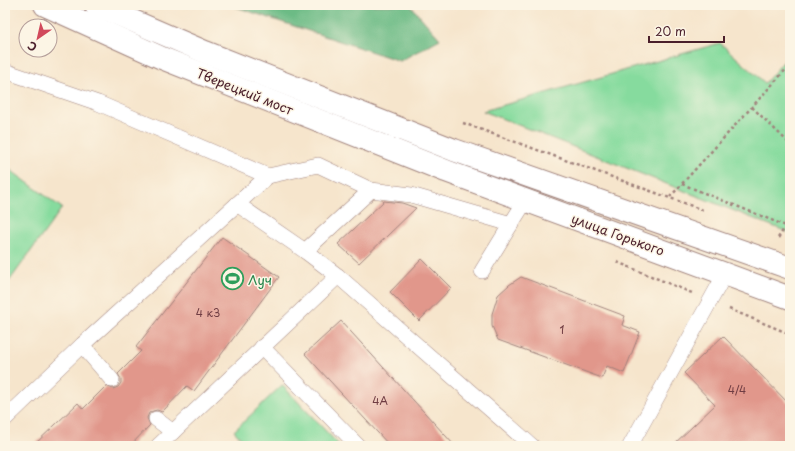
<svg xmlns="http://www.w3.org/2000/svg" width="795" height="451" font-family="'Playpen Sans',sans-serif">
<style>
.green{fill:#86db9e;stroke:#687d64}
.forest{fill:#6cbb85;stroke:#5b6d58}
.building{fill:#e1978b}
.lines{fill:none;stroke-linecap:round;stroke-linejoin:round}
.service-casing{stroke:#a0827c;stroke-width:16}
.primary-casing{stroke:#a0827c;stroke-width:24}
.path{stroke:#a0827c;stroke-width:2.5;stroke-dasharray:3 3;stroke-linecap:butt}
.service{stroke:#fff;stroke-width:15}
.primary{stroke:#fff;stroke-width:22}
.labels{text-anchor:middle;dominant-baseline:central;stroke-width:3;stroke-linejoin:round;paint-order:stroke}
.number-label{font-size:11px;fill:#703d43}
.street-label{font-size:13px;fill:#4a1f2b;stroke:#fcf5e5}
.leisure-label{font-size:13px;fill:#27864d;stroke:#fcf5e5;text-anchor:start}
</style>
<rect width="100%" height="100%" fill="#fcf5e5"/>
<filter id="ink" filterUnits="userSpaceOnUse"><feTurbulence type="fractalNoise" baseFrequency=".025" numOctaves="2"/><feDisplacementMap in="SourceGraphic" scale="8" xChannelSelector="R" yChannelSelector="G"/><feConvolveMatrix kernelMatrix="1 2 1 2 8 2 1 2 1" color-interpolation-filters="sRGB"/></filter>
<filter id="wash" filterUnits="userSpaceOnUse"><feTurbulence type="fractalNoise" baseFrequency=".012" numOctaves="4" result="noise"/><feDisplacementMap in="SourceGraphic" scale="16" xChannelSelector="R" yChannelSelector="G"/><feGaussianBlur stdDeviation="0.9" result="paint"/><feColorMatrix in="noise" values="0 0 0 0 0 0 0 0 0 0 0 0 0 0 0 0 0 1.4 0 .05"/><feComposite in="paint" operator="in"/></filter>
<g filter="url(#wash)">
<rect width="100%" height="100%" fill="#f6e5cc"/>
<!-- green -->
<g class="green">
<polygon points="720,43 765,83 790,54 790,233 483,111"/>
<polygon points="5,166 62,208 5,287"/>
<polygon points="282,385 340,446 248,446 234,431"/>
</g>
<!-- forest -->
<polygon class="forest" points="230,5 410,5 440,39 400,61"/>
<g id="blocks">
<!-- building -->
<g class="building">
<polygon points="384,201 402,203 416,208 359,263 338,244"/>
<polygon points="222,237 279,277 194,391 187,386 162,412 157,410 153,411 149,413 147,418 150,425 130,446 33,446 78,403 83,409 106,386 113,389 118,387 121,383 121,379 118,374 141,351 136,347"/>
<polygon points="422,259 451,288 419,321 390,292"/>
<polygon points="521,277 625,316 622,325 640,332 624,373 607,366 602,378 498,340 492,326 492,314 498,295 509,285"/>
<polygon points="341,321 455,446 390,446 305,354"/>
<polygon points="723,336 790,405 790,446 672,446 715,405 684,373"/>
</g>
</g>
</g>
<g filter="url(#ink)">
<use href="#blocks" fill-opacity="0" stroke="#a0827c" stroke-width="1"/>
<g class="lines">
<defs>
<g id="service">
<polyline points="5,71 98,103 268,176 318,165 371,190"/>
<polyline points="237,204 305,251 371,190 411,195 511,224 526,200"/>
<polyline points="305,251 338,276"/>
<polyline points="482,271 511,224"/>
<polyline points="82,345 112,380"/>
<polyline points="262,347 358,446"/>
<polyline points="5,419 82,345 268,176"/>
<polyline points="156,419 173,432"/>
<polyline points="158,446 338,276 532,446"/>
<polyline points="630,446 725,274"/>
</g>
<g id="primary">
<polyline points="45,5 162,58 446,171 790,298"/>
<polyline points="96,5 205,52 454,150 790,268"/>
</g>
</defs>
<!-- service casing -->
<use href="#service" class="service-casing"/>
<!-- primary casing -->
<use href="#primary" class="primary-casing"/>
<!-- path -->
<g class="path">
<polyline points="752,107 790,144"/>
<polyline points="463,123 703,210"/>
<polyline points="682,184 786,226"/>
<polyline points="670,197 790,65"/>
<polyline points="778,238 790,220"/>
<polyline points="617,262 692,293"/>
<polyline points="729,309 790,334"/>
</g>
<!-- service -->
<use href="#service" class="service"/>
<!-- primary -->
<use href="#primary" class="primary"/>
</g>
</g>
<!-- icons -->
<defs>
<symbol id="stadium-ring" viewBox="-11 -11 22 22"><circle r="9.5" fill="#fcf5e5" stroke="#2e9e5b" stroke-width="1.5"/><path d="M0-5a6.5 5 0 1 0 0 10a6.5 5 0 1 0 0-10ZM-3.5-1.8h7v3.6h-7Z" fill="#2e9e5b"/></symbol>
</defs>
<g fill-rule="evenodd">
<use href="#stadium-ring" x="220" y="266" width="25" height="25"/>
</g>
<g class="labels">
<!-- number labels -->
<g class="number-label">
<text x="208" y="312">4 к3</text>
<text x="562" y="329">1</text>
<text x="737" y="389">4/4</text>
<text x="380" y="400">4А</text>
</g>
<!-- street labels -->
<g class="street-label">
<text transform="translate(245 91) rotate(22)">Тверецкий мост</text>
<text transform="translate(618 234) rotate(20)">улица Горького</text>
</g>
<!-- leisure labels -->
<g class="leisure-label">
<text x="248" y="279">Луч</text>
</g>
</g>
<!-- margin -->
<rect width="795" height="451" fill="none" stroke="#fcf5e5" stroke-width="20"/>
<!-- north arrow -->
<g transform="translate(38 38) rotate(214)"><circle r="19" fill="#fcf5e5" stroke="#b59f9b"/>
<path d="M0-3L7 15L0 10L-7 15Z" fill="#d1495b"/>
<text y="-6" font-size="11" font-weight="bold" text-anchor="middle" fill="#4a1f2b">С</text>
</g>
<!-- scale -->
<path d="M649 36v6h75v-6" fill="none" stroke="#4a1f2b" stroke-width="2"/>
<text x="655" y="36" font-size="12" fill="#4a1f2b" stroke="#fcf5e5" stroke-width="3" paint-order="stroke">20 m</text>
</svg>
